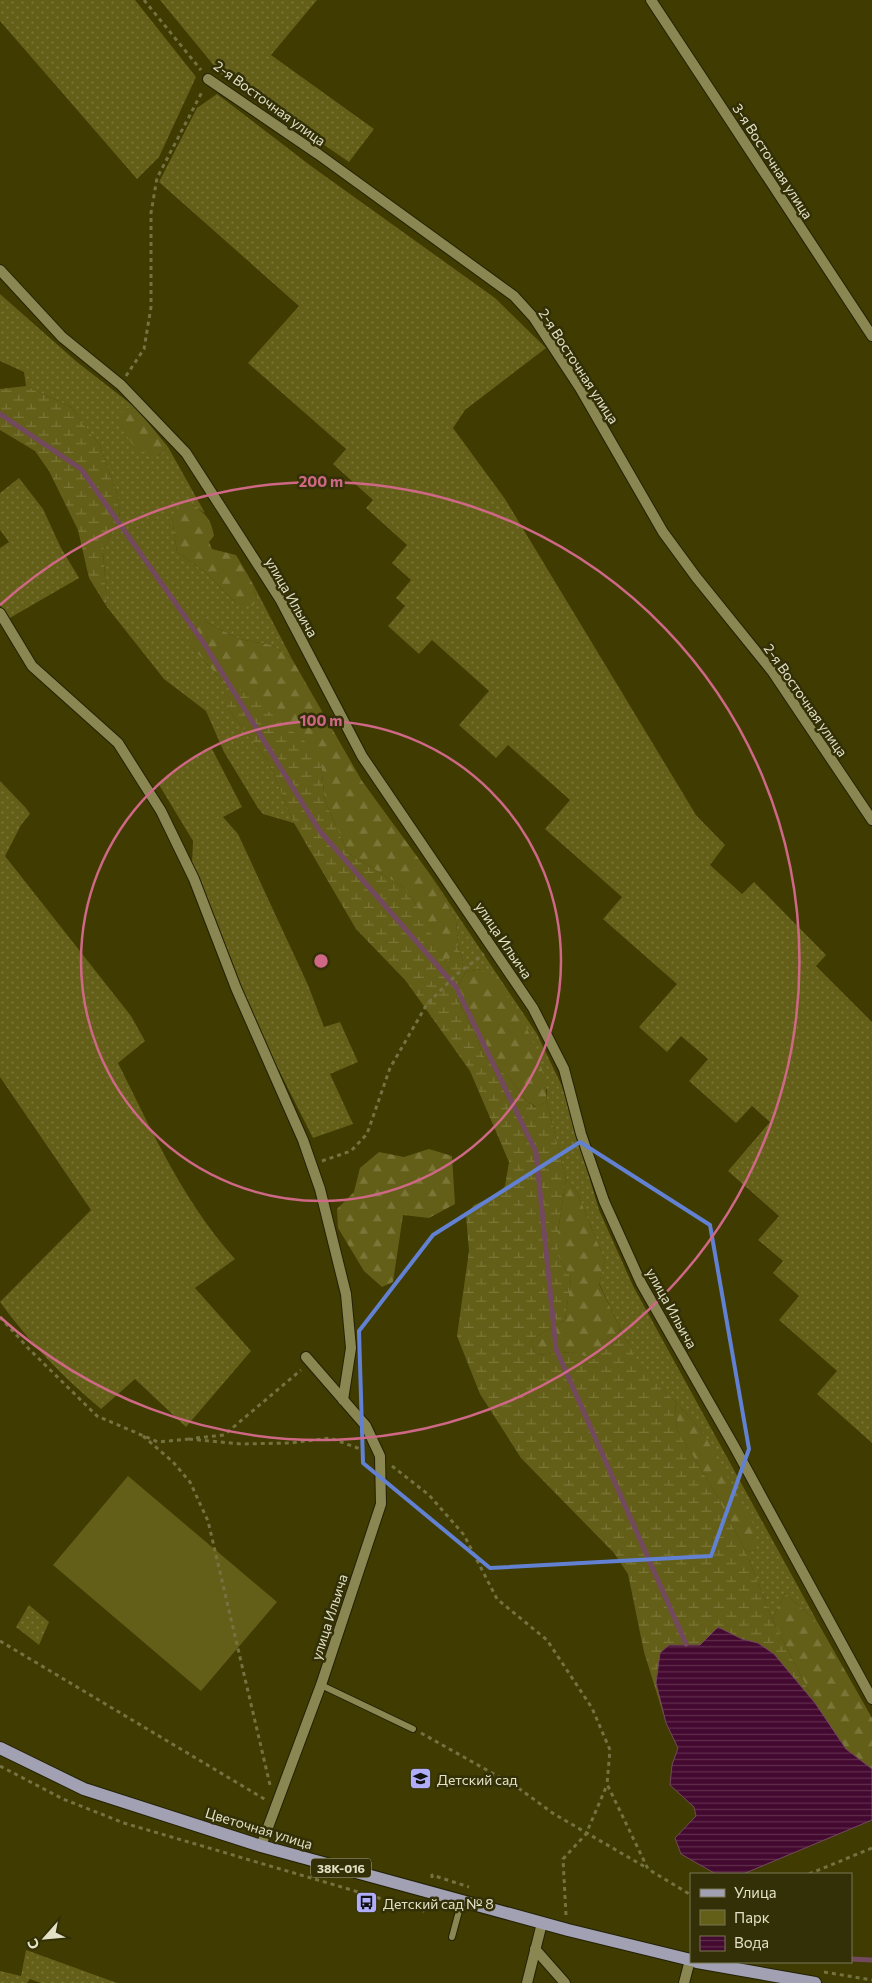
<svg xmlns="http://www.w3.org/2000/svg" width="872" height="1983" font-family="Commissioner,sans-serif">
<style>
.green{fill:url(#green-dots)}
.forest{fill:url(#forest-firs)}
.wetland{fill:url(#wetland-marsh)}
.pitch{fill:#645f18}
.water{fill:url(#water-rules);stroke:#734a5d}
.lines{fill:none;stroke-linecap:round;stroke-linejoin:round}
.stream{stroke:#734a5d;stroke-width:5}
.service-casing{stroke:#232106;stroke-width:8}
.minor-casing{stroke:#232106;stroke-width:12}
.primary-casing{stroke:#232106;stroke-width:14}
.path{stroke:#757242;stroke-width:3;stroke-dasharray:4 4;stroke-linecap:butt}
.service{stroke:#8a8752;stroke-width:6}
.minor{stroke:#8a8752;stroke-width:10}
.primary{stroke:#a2a0b3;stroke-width:12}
.marked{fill:none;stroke:#6281d2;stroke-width:4;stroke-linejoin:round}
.ring{fill:none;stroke:#cf6886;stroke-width:2.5}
.labels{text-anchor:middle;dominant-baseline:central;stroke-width:5;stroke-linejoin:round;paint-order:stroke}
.shield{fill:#333007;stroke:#aeac8d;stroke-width:1}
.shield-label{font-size:12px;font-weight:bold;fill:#e2e1c6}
.street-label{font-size:14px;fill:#e2e1c6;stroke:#333007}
.poi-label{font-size:14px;fill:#e2e1c6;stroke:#333007;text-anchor:start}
.centre{fill:#cf6886;stroke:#333007;stroke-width:2.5}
.ring-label{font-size:15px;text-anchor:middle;font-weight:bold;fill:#cf6886;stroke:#333007;stroke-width:5;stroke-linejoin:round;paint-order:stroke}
</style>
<defs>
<pattern id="green-dots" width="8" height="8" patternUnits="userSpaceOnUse" patternTransform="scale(1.25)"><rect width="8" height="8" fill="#645f18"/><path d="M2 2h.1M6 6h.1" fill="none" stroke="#7a7638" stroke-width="1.8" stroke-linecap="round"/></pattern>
<pattern id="forest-firs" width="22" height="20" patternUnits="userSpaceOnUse" patternTransform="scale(1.25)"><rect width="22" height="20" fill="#645f18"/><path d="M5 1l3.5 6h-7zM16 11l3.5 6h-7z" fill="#7a7638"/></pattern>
<pattern id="wetland-marsh" width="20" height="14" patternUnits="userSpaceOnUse" patternTransform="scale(1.25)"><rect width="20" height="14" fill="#645f18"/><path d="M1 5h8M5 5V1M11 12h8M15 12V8" fill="none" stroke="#7a7638"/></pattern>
<pattern id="water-rules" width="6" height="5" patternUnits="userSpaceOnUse" patternTransform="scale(1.25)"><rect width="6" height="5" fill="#440930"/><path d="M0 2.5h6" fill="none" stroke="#5f2d4c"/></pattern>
</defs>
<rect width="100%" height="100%" fill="#3f3b01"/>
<!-- green -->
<g class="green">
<polygon points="0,0 135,0 196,77 159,157 137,179 0,21"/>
<polygon points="160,0 317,0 271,55 374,129 349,162 221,74"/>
<polygon points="217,94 311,166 495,298 546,348 465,410 453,428 505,499 696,815 725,845 710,865 742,894 754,882 826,955 816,966 872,1022 872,1443 817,1394 837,1371 779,1320 799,1296 773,1273 783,1261 758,1240 779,1216 728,1171 770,1122 752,1106 736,1123 689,1081 708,1059 681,1036 667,1052 639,1027 677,984 603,919 622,897 545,829 570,800 508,745 496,758 459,725 489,691 432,640 419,654 388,626 405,606 396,598 411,580 392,563 407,545 366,508 373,500 333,464 346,449 248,363 299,306 159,182 197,108"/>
<polygon points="0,294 77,362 136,408 125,408 158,456 168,447 205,513 191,504 172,519 177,552 205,572 236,603 257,600 253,584 292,659 272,645 239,639 204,621 191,646 225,684 225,705 268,761 294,823 263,814 258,808 224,752 206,711 164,679 107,607 103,550 110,535 120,519 117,494 100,446 71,407 26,386 24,372 0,361"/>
<polygon points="19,478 43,509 61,548 79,578 8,619 0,605 0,548 9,542 0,530 0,493"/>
<polygon points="211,747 242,807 223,817 238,834 308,985 324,1027 340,1022 358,1062 330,1074 353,1124 313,1138 238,989 192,865 193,841 158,783"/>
<path d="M0 781 25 807 30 814 21 825 5 856 131 1016 145 1041 118 1063C152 1131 183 1201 235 1259L195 1288 251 1351 186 1427 135 1379 101 1409C63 1377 29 1342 0 1302L91 1210 0 1077Z"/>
<polygon points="432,877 537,1034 562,1086 599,1210 633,1286 818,1623 785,1593 772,1619 746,1552 757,1550 702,1431 675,1401 643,1372 620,1328 599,1283 605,1261 577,1192 566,1179 547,1102 547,1090 481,969 466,972 458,945 456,920"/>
<polygon points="29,1605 49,1622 39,1645 16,1627"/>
<polygon points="26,1950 117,1983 41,1983 30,1979 27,1983 0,1983 0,1971 21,1976"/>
</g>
<!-- forest -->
<g class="forest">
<polygon points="125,408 136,408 168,447 158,456 138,451 125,434 119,417"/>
<path d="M191 504C205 513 211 518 214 536L209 542 212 549 236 555 253 584 257 600 252 606 236 603 205 572 177 552 172 519 182 506Z"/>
<polygon points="204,621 239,639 272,645 292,659 362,781 432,877 456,920 458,945 442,971 417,906 403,887 348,853 325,801 321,765 246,693 225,684 191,646 189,638 196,623"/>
<path d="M481 969C516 995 546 1058 547 1102L536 1107 526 1100 511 1080 483 1055 475 1033 456 997 460 982 466 972Z"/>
<polygon points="429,1149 452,1156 455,1204 429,1218 403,1215 393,1282 382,1287 364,1271 338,1228 337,1209 354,1192 360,1168 379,1152 404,1157"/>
<polygon points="566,1179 577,1192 605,1261 599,1284 620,1328 617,1341 594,1359 571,1352 536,1355 531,1340 565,1320 571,1278 558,1256 558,1231"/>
<polygon points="675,1401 702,1431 755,1527 757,1550 746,1552 713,1489 677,1430"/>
<polygon points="785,1593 818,1623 872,1718 872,1769 846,1749 815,1703 772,1619"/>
</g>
<!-- wetland -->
<g class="wetland">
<polygon points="26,386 71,407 100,446 117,494 120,519 110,535 103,550 107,607 89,578 78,530 49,471 35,451 0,430 0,389"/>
<polygon points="225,684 246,693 309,745 321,765 325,801 348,853 403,887 417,906 444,959 442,969 458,945 466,972 460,982 456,997 475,1033 483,1055 511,1080 526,1100 535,1107 547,1102 566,1179 558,1231 558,1256 571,1278 565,1320 531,1340 536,1355 571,1352 594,1359 617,1341 620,1328 643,1371 675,1401 677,1430 713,1489 746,1552 772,1619 815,1703 774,1654 758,1643 742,1639 718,1627 700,1645 669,1645 660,1653 656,1683 666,1723 644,1652 628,1574 614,1553 521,1458 480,1394 457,1336 469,1251 466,1215 474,1205 497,1195 505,1186 509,1162 470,1071 406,981 356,929 294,823 268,761 225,705"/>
</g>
<!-- pitch -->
<polygon class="pitch" points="128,1476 277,1602 201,1691 53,1565"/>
<!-- water -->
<polygon class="water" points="718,1627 742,1639 758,1643 774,1654 815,1703 846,1749 872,1769 872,1820 743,1874 716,1874 681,1854 675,1838 696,1816 694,1807 670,1785 672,1765 678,1748 666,1723 656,1683 660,1653 669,1645 700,1645"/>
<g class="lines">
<!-- stream -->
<g class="stream">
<polyline points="0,414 81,469 205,645 319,830 456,987 536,1152 556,1349 686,1644"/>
<polyline points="851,1959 872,1960"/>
</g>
<defs>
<g id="service">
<polyline points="321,1685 413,1729"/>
<polyline points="452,1937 462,1900"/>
</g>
<g id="minor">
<polyline points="651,0 872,336"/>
<polyline points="208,79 318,154 514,296 534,318 580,388 663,532 696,577 772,671 872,820"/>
<polyline points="0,270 62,337 121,385 186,453 280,599 362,756 533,1008 564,1069 581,1134 604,1201 641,1283 734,1446 872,1699"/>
<polyline points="0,613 32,666 118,743 161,811 194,879 236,988 303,1140 320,1189 346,1294 351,1348 343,1400"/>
<polyline points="261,1846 321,1685 381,1504 380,1456 366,1426 306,1357"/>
<polyline points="535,1949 565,1983"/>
<polyline points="527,1983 542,1923"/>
<polyline points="684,1983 690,1960"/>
</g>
<g id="primary">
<polyline points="0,1748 84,1789 261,1846 568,1930 691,1960"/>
<polyline points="697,1962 815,1983"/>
</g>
</defs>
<!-- service casing -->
<use href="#service" class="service-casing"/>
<!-- minor casing -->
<use href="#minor" class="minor-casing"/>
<!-- primary casing -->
<use href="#primary" class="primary-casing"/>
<!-- path -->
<g class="path">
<polyline points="144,0 201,70"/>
<polyline points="126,376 144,349 151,307 151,213 157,178 203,90"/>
<polyline points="322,1161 351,1151 367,1134 390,1068 427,1004 457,974 484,954"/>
<polyline points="0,1317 29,1349 97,1416 158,1442 189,1439"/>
<polyline points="143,1436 173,1462 190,1482 208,1521 270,1785"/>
<polyline points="196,1438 224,1435 301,1370"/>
<polyline points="189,1439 241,1444 291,1443 330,1438 363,1450"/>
<polyline points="392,1466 429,1495 464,1535 497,1599 547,1640 592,1708 610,1750 607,1784 648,1869 691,1895"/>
<polyline points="0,1641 266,1800"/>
<polyline points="421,1733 517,1787 554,1814 647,1868"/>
<polyline points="0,1766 63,1799 124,1823 423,1911 425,1904"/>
<polyline points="809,1874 872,1848"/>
<polyline points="432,1878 432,1875 469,1887"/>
<polyline points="566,1915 563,1859 586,1834 607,1785"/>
<polyline points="824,1972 872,1980"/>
</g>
<!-- service -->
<use href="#service" class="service"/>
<!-- minor -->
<use href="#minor" class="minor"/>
<!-- primary -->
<use href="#primary" class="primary"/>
</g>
<!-- marked area -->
<path class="marked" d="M580 1142 710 1225 749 1449 711 1556 490 1568 363 1463 359 1331 433 1235Z"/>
<!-- distance rings -->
<g class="ring">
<circle cx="321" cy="961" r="240"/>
<path d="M0 605A479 479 0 1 1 0 1317"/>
</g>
<!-- icons -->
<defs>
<symbol id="school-square" viewBox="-11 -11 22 22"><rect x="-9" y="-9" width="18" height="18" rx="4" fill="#b0aefa" stroke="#333007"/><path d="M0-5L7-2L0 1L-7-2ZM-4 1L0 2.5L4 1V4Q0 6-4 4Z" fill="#111"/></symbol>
<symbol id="bus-square" viewBox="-11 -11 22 22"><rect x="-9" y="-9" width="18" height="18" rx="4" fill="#b0aefa" stroke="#333007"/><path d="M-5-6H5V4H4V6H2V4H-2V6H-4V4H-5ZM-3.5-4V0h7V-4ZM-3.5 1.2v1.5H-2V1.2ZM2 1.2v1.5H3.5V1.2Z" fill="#111"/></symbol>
</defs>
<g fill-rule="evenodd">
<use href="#school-square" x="408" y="1766" width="25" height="25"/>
<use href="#bus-square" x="354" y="1890" width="25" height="25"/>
</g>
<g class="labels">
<!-- shield labels -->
<rect class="shield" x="311" y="1858.5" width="60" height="19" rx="4"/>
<g class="shield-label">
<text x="341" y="1868">38К-016</text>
</g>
<!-- street labels -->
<g class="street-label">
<text transform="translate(270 103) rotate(36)">2-я Восточная улица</text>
<text transform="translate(773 161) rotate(57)">3-я Восточная улица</text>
<text transform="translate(579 366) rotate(57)">2-я Восточная улица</text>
<text transform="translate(292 597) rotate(60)">улица Ильича</text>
<text transform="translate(806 700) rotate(55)">2-я Восточная улица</text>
<text transform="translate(504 940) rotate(56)">улица Ильича</text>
<text transform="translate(672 1308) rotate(61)">улица Ильича</text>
<text transform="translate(329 1617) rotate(-72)">улица Ильича</text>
<text transform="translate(259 1828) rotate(17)">Цветочная улица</text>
</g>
<!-- poi labels -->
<g class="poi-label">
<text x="437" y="1779">Детский сад</text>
<text x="383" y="1903">Детский сад № 8</text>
</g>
</g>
<circle cx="321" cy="961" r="8" class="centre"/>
<g class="ring-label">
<text x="321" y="487">200 m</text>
<text x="321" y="726">100 m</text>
</g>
<!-- legend -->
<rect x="690" y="1873" width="162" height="90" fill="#333007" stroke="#797753"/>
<rect x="700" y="1889" width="25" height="8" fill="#a2a0b3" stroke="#797753"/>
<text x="734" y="1898" font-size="15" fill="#e2e1c6">Улица</text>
<rect x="700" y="1910" width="25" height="15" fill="#645f18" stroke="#797753"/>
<text x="734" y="1923" font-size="15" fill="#e2e1c6">Парк</text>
<rect x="700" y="1936" width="25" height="15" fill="url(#water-rules)" stroke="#797753"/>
<text x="734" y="1948" font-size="15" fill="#e2e1c6">Вода</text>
<!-- north arrow -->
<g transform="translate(45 1938) rotate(243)" stroke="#333007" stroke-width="4" paint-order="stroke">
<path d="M0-4L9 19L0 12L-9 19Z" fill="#e2e1c6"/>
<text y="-8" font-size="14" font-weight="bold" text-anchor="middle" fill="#e2e1c6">С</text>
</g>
</svg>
